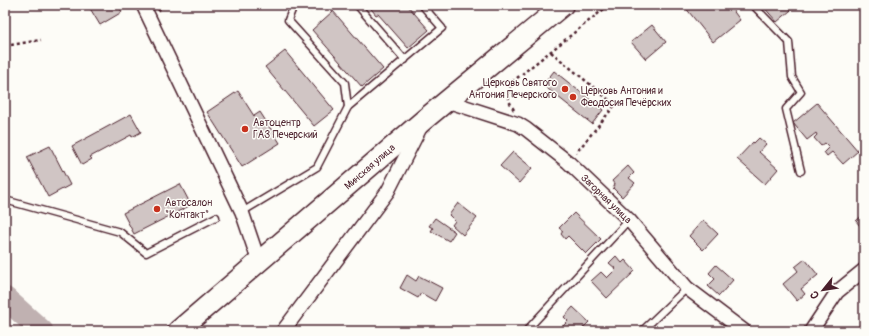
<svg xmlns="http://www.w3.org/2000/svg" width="869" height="336" font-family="Pangolin,sans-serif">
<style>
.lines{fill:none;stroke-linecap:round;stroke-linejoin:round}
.river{stroke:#c0b1b1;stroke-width:23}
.building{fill:#d0c5c4;stroke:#4a1f2b}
.lane-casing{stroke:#4a1f2b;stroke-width:9}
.street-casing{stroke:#4a1f2b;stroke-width:16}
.primary-casing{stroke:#4a1f2b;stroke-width:23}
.path{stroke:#4a1f2b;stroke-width:2.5;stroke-dasharray:3 3;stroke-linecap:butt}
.lane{stroke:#fdfcf7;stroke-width:6}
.street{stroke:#fdfcf7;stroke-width:13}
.primary{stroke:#fdfcf7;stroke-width:20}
.poi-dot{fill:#c8321e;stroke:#fdfcf7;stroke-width:1.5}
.labels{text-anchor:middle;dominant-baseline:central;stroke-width:3;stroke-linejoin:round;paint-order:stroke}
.poi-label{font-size:10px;fill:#4a1f2b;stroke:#fdfcf7;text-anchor:start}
.street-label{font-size:10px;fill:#4a1f2b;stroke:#fdfcf7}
</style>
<rect width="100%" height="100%" fill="#fdfcf7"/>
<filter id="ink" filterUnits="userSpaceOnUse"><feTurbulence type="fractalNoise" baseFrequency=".025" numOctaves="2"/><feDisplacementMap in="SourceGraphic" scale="8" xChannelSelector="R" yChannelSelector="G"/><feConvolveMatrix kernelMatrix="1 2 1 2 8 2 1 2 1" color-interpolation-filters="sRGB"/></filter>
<g filter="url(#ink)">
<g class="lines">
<!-- river -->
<polyline class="river" points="5,298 42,331"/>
</g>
<!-- building -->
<g class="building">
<polygon points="88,5 118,5 122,12 100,25"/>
<polygon points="368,5 407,5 429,30 408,48 378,14 376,15"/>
<polygon points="688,5 729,5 740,20 713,42 685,7"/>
<polygon points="762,5 797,5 777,22"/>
<polygon points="333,11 383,69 362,87 312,30"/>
<polygon points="652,25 666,42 646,59 631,42"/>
<polygon points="285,51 334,110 314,126 265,67"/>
<polygon points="554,71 603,110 592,124 543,85"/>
<polygon points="238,91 254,116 260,112 280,143 242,167 207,112"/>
<polygon points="817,103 858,151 843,164 832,152 827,156 824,152 829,147 825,143 821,146 814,138 817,135 816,133 807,140 793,123"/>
<polygon points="131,114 141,132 132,137 131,135 90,157 92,159 82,165 72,146"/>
<polygon points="759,138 766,144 759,152 778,169 765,184 737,159 753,142 754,143"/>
<polygon points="50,146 70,185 48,197 27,157"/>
<polygon points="513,152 532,168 519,183 500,166"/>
<polygon points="628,166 634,173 629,178 635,183 622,197 613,188 615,185 612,181"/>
<polygon points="180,184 191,205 134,234 123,213"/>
<polygon points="458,203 477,218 463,235 452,225 455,221 449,215"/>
<polygon points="574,213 601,239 586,254 568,236 565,239 561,234 563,231 559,228"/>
<polygon points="864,214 864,231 856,221"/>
<polygon points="435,218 455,232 449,241 431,231 433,228 429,226"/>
<polygon points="703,220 718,234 703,250 689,236"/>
<polygon points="616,256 622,263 625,260 635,271 607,298 591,281 601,272 607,278 616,269 609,263"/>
<polygon points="805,259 818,275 801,289 805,294 797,301 783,284 798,271 795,267"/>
<polygon points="716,265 733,280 719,296 708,286 715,279 709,273"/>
<polygon points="407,275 416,281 419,276 442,288 435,301 421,293 418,298 400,288"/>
<polygon points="573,307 589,322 580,331 558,331 568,321 564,317"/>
</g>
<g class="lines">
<defs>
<g id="lane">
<polyline points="294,5 288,20 345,83 348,107"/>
<polyline points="357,5 405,60"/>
<polyline points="753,5 789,42 792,77 801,92 786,109 801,171"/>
<polyline points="5,200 120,232 146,253 216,217"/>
<polyline points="242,212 317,167 348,107 442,28 422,5"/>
<polyline points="526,331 629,220"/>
<polyline points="642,331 687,288"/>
</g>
<g id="street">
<polyline points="143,5 242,212 259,262"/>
<polyline points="447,101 518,124 526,129 568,162 629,220 687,288 744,331"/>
<polyline points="283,331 388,191 420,128"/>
<polyline points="811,331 837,292 864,270"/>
</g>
<polyline id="primary" points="178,331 425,119 563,5"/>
</defs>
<!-- lane casing -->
<use href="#lane" class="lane-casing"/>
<!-- street casing -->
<use href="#street" class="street-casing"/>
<!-- primary casing -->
<use href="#primary" class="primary-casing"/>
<!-- path -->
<g class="path">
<polyline points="158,11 163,5"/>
<polyline points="5,46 41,40"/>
<polyline points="551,52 615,105 576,153"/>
<path d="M514 110C507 99 507 94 512 82L609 5"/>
</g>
<!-- lane -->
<use href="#lane" class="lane"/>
<!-- street -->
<use href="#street" class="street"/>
<!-- primary -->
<use href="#primary" class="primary"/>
</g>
</g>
<!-- markers -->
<g class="poi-dot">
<circle cx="565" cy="89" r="4"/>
<circle cx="573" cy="97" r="4"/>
<circle cx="245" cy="129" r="4"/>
<circle cx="157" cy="209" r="4"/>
</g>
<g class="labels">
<!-- poi labels -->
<g class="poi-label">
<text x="557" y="83" text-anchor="end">Церковь Святого<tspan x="557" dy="12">Антония Печерского</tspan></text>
<text x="581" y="91">Церковь Антония и<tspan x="581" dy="12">Феодосия Печёрских</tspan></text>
<text x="253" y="123">Автоцентр<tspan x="253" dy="12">ГАЗ Печерский</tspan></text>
<text x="165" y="203">Автосалон<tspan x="165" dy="12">"Контакт"</tspan></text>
</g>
<!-- street labels -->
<g class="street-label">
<text transform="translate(370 167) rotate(-41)">Минская улица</text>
<text transform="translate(606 199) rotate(44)">Загорная улица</text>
</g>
</g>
<!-- margin -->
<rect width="869" height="336" fill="none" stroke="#fdfcf7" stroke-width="20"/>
<rect x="10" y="10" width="849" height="316" fill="none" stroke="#4a1f2b" stroke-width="1.5" filter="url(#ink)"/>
<!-- north arrow -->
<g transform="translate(823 290) rotate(240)" stroke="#fdfcf7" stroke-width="3" paint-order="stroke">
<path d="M0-3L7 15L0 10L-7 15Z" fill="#4a1f2b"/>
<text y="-6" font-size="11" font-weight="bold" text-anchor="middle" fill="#4a1f2b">С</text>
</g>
</svg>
